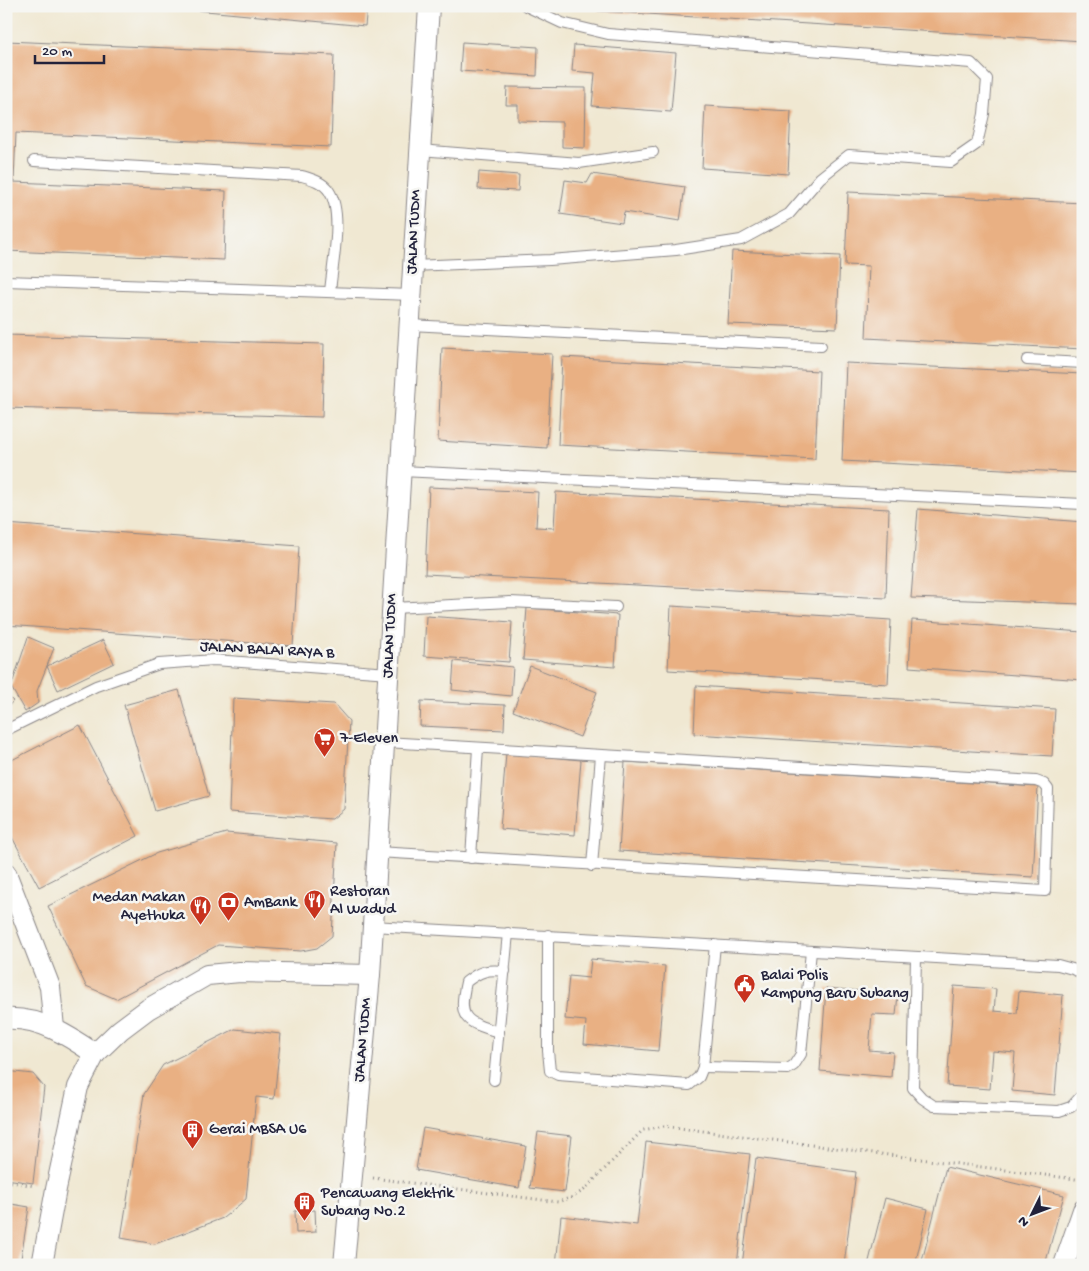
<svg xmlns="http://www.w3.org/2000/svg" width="1089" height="1271" font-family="'Gochi Hand',sans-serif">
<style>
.building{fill:#e9b083}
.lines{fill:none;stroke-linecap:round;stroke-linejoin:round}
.service-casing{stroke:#898586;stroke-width:12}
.minor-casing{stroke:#898586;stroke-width:22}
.path{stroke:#898586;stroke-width:3;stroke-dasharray:1 4;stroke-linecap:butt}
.service{stroke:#fff;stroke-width:10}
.minor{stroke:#fff;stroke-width:20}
.labels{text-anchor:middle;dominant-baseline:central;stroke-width:5;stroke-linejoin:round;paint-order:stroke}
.street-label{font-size:16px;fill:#22223b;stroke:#f6f6f2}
.poi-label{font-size:16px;fill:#22223b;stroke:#f6f6f2;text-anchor:start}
</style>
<rect width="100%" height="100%" fill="#f6f6f2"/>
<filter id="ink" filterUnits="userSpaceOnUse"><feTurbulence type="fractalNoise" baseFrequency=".02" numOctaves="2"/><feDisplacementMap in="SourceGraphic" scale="10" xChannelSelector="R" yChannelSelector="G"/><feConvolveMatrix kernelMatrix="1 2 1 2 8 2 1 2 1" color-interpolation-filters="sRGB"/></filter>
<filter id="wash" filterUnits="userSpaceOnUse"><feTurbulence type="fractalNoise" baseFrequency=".0096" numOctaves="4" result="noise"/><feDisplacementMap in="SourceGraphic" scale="20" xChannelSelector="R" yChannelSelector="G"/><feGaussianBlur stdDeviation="1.12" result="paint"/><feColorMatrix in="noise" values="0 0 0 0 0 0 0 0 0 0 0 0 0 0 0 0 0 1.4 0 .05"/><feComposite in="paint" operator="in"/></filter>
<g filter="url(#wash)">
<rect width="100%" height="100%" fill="#f0e8d2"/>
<g id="blocks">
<!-- building -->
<g class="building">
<polygon points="153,6 367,6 365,26"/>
<polygon points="599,6 1083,6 1083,41 598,11"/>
<polygon points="6,41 334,55 331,147 16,133 14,182 226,191 224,260 6,251"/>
<polygon points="462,42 538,47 537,76 460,71"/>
<polygon points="574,45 676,53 671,112 592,106 595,73 572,71"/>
<polygon points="507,87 586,88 585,148 562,147 562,122 518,121 518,105 506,105"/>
<polygon points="705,106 791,111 788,174 702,168"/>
<polygon points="479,172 519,175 518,191 478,189"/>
<polygon points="592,174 685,187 680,221 624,212 622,223 560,214 565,180 587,183"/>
<polygon points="848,192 1083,203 1083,349 866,338 869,266 845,265"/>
<polygon points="732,251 840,256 837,328 728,324"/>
<polygon points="6,335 324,344 322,417 6,408"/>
<polygon points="442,348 552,354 547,448 438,441"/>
<polygon points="562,357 819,371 815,459 558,445"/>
<polygon points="846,363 1083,374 1083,473 842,461"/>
<polygon points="429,487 538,492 536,527 554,528 556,492 889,509 886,598 425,574"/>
<polygon points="918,509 1083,522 1083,604 911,598"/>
<polygon points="6,524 299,546 293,646 6,625"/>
<polygon points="671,606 891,620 888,684 668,670"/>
<polygon points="527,608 618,615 615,667 523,660"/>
<polygon points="426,616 512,622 509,662 424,656"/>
<polygon points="912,620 1083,632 1083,680 909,667"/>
<polygon points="28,637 54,648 37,691 38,703 25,712 11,687"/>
<polygon points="103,640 114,663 58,690 47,666"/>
<polygon points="454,661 513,667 511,696 452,690"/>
<polygon points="530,666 597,692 580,737 513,711"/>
<polygon points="696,686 1055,709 1052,756 694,734"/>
<polygon points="179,690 209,796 155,811 124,705"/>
<polygon points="6,695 13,701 6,709"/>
<polygon points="233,698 334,704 349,721 344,809 332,819 229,812"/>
<polygon points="421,701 505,705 504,730 420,726"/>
<polygon points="80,725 138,836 39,887 6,826 6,763"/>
<polygon points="506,753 581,760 575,835 500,829"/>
<polygon points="625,762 1038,787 1033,877 619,851"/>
<polygon points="226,833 337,843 332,936 317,948 301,951 218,945 116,999 86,986 48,906 157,853"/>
<polygon points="591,959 665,966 658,1051 584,1044 586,1021 565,1019 569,976 589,978"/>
<polygon points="954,986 996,989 994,1011 1017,1013 1019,991 1063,995 1055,1095 1012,1091 1015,1053 993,1051 990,1089 947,1086"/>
<polygon points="826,988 898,994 896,1015 872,1014 869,1050 893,1052 891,1077 820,1071"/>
<polygon points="235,1029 281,1034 274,1099 256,1097 246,1199 223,1218 155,1244 121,1238 144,1094 163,1065"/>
<polygon points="6,1071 33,1074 44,1087 33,1183 6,1179"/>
<polygon points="423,1128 526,1146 519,1188 416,1170"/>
<polygon points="538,1132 572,1136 565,1192 530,1188"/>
<polygon points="646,1142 750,1154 737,1265 556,1265 561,1216 637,1225"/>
<polygon points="756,1158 856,1172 844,1265 742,1265"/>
<polygon points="946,1167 1064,1195 1045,1265 921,1265"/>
<polygon points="885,1198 928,1209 915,1265 868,1265"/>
<polygon points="6,1203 29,1207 20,1265 6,1265"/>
<polygon points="315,1210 316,1232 296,1233 295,1211"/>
</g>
</g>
</g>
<g filter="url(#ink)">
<use href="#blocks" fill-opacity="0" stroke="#898586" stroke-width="1"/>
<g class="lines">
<defs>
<g id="service">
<polyline points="420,150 579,163 653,152"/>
<path d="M34 161 302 176C312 179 323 182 329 191 344 213 332 266 330 292"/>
<polyline points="413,266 550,260 676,250 741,240 789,214 820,178 849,155 951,162 977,144 984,114 987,79 971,63 608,34 562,23 526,6"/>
<polyline points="6,281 412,295"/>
<polyline points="410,325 821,346"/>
<polyline points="1027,360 1083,363"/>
<polyline points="401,471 1083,504"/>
<polyline points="393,608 510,602 616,607"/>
<polyline points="6,730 96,686 159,664 214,660 389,673"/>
<polyline points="377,852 1045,891 1048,789 1044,784 1036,781 385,742"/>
<polyline points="471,858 478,748"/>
<polyline points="592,866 601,755"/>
<polyline points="372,926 1058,965 1076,970 1083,976"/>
<polyline points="548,935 548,1051 550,1071 558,1075 689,1085 699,1077 703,1067 715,945"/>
<polyline points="916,957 913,1088 922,1098 934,1106 1059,1111 1071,1107 1083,1094"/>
<path d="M499 1032C464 1022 458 1018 466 982 480 971 487 969 505 971"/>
<polyline points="703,1067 788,1069 794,1065 801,1054 811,951"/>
<polyline points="494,1080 508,933"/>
</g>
<g id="minor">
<polyline points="6,873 50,987 54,1028"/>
<path d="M6 1019C40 1017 69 1036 95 1054"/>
<polyline points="42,1265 56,1189 78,1087 95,1054 120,1030 148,1009 207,975 240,972 370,975"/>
<polyline points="344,1265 370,975 429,6"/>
<polyline points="1064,1265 1083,1210"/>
</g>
</defs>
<!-- service casing -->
<use href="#service" class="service-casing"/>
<!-- minor casing -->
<use href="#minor" class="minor-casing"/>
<!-- path -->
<g class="path">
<polyline points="373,1178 558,1202 573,1197 584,1190 643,1130 664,1126 1083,1180"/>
<polyline points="6,1181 35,1186"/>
</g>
<!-- service -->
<use href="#service" class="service"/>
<!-- minor -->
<use href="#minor" class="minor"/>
</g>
</g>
<!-- icons -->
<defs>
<symbol id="supermarket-pin" viewBox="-11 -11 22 30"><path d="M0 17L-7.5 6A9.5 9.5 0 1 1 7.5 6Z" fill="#c8321e" stroke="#f6f6f2"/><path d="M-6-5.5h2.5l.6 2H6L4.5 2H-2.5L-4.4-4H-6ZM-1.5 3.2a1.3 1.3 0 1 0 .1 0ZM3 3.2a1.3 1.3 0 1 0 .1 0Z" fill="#fff"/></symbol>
<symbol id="restaurant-pin" viewBox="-11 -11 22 30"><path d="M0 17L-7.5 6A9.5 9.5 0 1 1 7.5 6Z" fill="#c8321e" stroke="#f6f6f2"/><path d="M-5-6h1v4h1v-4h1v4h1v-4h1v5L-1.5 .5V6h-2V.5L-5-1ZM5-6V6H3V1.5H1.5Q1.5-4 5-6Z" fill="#fff"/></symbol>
<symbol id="bank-pin" viewBox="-11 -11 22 30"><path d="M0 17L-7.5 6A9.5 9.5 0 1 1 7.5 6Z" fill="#c8321e" stroke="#f6f6f2"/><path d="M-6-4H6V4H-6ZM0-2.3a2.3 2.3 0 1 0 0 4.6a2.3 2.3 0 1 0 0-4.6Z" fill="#fff"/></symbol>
<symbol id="civic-pin" viewBox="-11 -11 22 30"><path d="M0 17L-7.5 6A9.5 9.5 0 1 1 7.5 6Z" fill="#c8321e" stroke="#f6f6f2"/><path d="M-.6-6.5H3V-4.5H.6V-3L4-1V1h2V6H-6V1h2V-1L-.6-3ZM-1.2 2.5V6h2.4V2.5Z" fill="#fff"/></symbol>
<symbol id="building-pin" viewBox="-11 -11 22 30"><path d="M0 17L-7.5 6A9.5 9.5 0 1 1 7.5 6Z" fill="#c8321e" stroke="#f6f6f2"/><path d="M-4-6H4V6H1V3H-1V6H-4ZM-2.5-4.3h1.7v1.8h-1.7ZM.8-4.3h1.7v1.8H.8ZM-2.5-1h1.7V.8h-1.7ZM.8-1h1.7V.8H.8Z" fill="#fff"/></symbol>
</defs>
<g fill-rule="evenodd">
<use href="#supermarket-pin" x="312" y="726" width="25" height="34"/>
<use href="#restaurant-pin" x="302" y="888" width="25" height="34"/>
<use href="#bank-pin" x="216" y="890" width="25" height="34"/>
<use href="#restaurant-pin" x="188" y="894" width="25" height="34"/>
<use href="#civic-pin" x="732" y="972" width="25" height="34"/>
<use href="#building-pin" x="180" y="1118" width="25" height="34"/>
<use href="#building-pin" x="292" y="1190" width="25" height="34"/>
</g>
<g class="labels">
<!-- street labels -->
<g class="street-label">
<text transform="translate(415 232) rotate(-87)">JALAN TUDM</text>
<text transform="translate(391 636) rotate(-87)">JALAN TUDM</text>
<text transform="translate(267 651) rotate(3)">JALAN BALAI RAYA B</text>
<text transform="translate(364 1040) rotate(-85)">JALAN TUDM</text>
</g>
<!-- poi labels -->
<g class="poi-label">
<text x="340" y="739">7-Eleven</text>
<text x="330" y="892">Restoran<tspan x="330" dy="18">Al Wadud</tspan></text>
<text x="185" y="898" text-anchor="end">Medan Makan<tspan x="185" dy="18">Ayethuka</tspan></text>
<text x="244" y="903">AmBank</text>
<text x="761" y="976">Balai Polis<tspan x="761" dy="18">Kampung Baru Subang</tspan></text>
<text x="209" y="1130">Gerai MBSA U6</text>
<text x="321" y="1194">Pencawang Elektrik<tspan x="321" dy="18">Subang No.2</tspan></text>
</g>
</g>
<!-- margin -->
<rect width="1089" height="1271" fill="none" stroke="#f6f6f2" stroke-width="25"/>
<!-- north arrow -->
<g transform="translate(1032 1214) rotate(228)" stroke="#f6f6f2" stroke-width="4" paint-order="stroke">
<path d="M0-4L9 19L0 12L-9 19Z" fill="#22223b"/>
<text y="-8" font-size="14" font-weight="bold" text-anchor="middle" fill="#22223b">N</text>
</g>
<!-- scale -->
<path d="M35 55v8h69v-8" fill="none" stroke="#22223b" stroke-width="2.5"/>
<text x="42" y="55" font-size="15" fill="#22223b" stroke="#f6f6f2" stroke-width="4" paint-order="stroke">20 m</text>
</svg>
